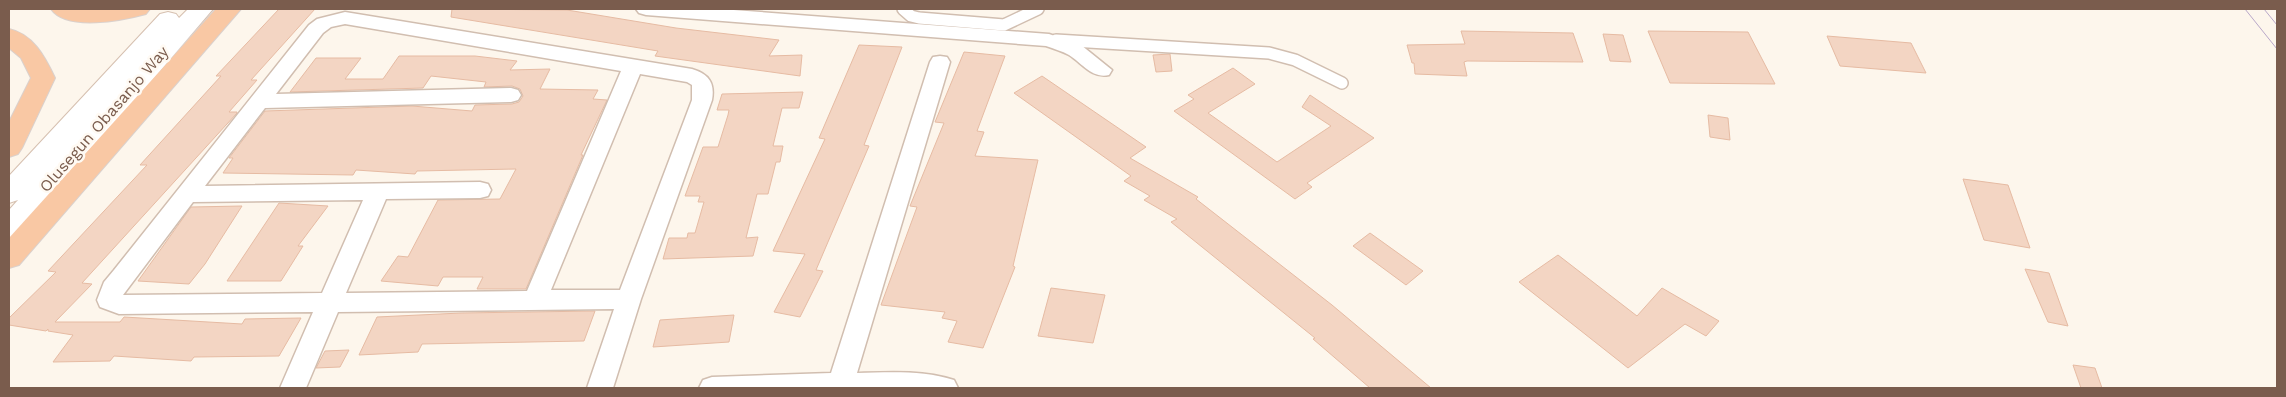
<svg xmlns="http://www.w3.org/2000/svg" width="2286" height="397" font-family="'Work Sans',sans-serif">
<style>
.building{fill:#f3d5c3;stroke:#e6bba3}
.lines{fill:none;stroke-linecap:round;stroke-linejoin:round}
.service-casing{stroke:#d1beb0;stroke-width:14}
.minor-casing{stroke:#d1beb0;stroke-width:3}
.secondary-casing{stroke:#d6c0b0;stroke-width:2}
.trunk-casing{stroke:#dad1cd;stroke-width:2}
.service{stroke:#fff;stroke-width:11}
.minor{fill:#fff;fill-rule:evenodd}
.secondary{fill:#fff;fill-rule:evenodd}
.trunk{fill:#f9c8a4;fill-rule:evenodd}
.tram{stroke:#b9a8c9;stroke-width:1}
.labels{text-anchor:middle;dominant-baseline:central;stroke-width:5;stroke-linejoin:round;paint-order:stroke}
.street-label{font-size:16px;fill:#7a5c4d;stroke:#fffaf3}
</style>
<rect width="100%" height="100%" fill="#fdf6ec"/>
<!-- building -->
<g class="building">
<polygon points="279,9 315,9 251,80 257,80 229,112 237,112 237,113 82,283 92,284 55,322 120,322 124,317 242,324 245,319 301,318 279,356 194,357 191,361 114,356 110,361 53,362 73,335 48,331 48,329 46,331 9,325 9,318 56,272 48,271 147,165 140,165 221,76 216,76"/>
<polygon points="452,9 567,10 676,28 779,40 769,56 802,55 800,76 655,56 658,51 451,17"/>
<polygon points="1461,31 1573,33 1583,62 1467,61 1464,62 1467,76 1415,74 1414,63 1412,63 1407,45 1465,44"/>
<polygon points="1648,31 1748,32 1775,84 1670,83"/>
<polygon points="1603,34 1623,35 1631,62 1610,61"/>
<polygon points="1827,36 1911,43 1926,73 1840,66"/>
<polygon points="859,45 902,47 864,145 869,146 816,270 823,271 800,317 774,312 805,254 773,251 825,139 819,138"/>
<polygon points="964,52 1005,56 977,131 984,132 975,156 1038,160 1013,266 1015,267 983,348 948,342 957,321 942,318 945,312 881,305 917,207 910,206 944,123 935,122"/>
<polygon points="1170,54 1172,71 1156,72 1153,55"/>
<polygon points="399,56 475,56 517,61 510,70 550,69 540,89 598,90 593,99 607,100 581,155 583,155 526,289 477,289 483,277 443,277 438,286 381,281 398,256 408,257 438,200 500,199 516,169 417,171 415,174 356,170 353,175 223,173 233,158 229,158 265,111 412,106 472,111 475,105 512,104 519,102 523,96 520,89 512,86 484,87 486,82 431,76 423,88 290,92 316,58 361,58 345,79 383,79"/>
<polygon points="1233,68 1255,84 1208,113 1277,162 1331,126 1302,107 1310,95 1374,138 1307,183 1312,187 1295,199 1174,111 1194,99 1188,95"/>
<polygon points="1042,76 1146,147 1130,158 1198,197 1196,199 1332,305 1431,388 1370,388 1313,339 1315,338 1171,222 1177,219 1144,200 1150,196 1124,181 1131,176 1014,93"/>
<polygon points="803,92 799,108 782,108 773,146 783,146 780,162 776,162 768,194 757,194 746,238 758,237 753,256 663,259 669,238 687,238 688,233 695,233 704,202 698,202 700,196 685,196 703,147 718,147 728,115 729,110 717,110 722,94"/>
<polygon points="1708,115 1728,118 1730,140 1710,137"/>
<polygon points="1963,179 2008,185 2030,248 1984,240"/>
<polygon points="279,203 328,206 298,246 303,246 281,281 227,281"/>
<polygon points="242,206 205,264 189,284 138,281 191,207"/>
<polygon points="1370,233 1423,271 1406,285 1353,246"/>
<polygon points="1558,255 1637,316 1662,288 1719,321 1706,336 1685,324 1628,368 1519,282"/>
<polygon points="2025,269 2049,273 2068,326 2048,322"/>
<polygon points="1051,288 1105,295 1093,343 1038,336"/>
<polygon points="595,311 584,341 422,344 418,352 359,355 377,317 461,313"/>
<polygon points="734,315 729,342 653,347 660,320"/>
<polygon points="349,350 340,367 316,368 325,351"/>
<polygon points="2073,365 2095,368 2102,388 2081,388"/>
</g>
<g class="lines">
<defs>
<g id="service">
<polyline points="903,9 911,16 919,18 1004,25 1038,9"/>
<polyline points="1056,40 1269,53 1295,60 1342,83"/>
</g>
<g id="minor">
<path d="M636 9H720L1049 34 1081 45 1112 70 1109 75C1092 79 1082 63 1069 55 1062 51 1054 49 1046 46L646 15 639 13Z"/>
<path d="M345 12 692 69C709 74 715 83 712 100L641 299 613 388H587L614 309 338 312 306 388H280L313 312 119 314 100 307 97 300 104 282 114 270 309 25 317 19ZM345 24 621 71 527 291 346 293 386 199 480 198 488 196 491 190 488 184 480 182 205 186 265 108 511 102 518 100 521 95 518 90 511 88 276 94 323 33 331 27ZM640 74 687 82 692 85V100L620 290H551ZM363 200 322 293 123 295 193 202Z"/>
<path d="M940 56 947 57 950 62 857 373C889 372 924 370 954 380L958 388H699L703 380 712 377 831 373 930 62 933 57Z"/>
</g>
<polygon id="secondary" points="188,9 213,9 19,236 9,239 9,210 18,200 9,203 9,176 160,14 168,12 176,14 179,18"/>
<g id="trunk">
<path d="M51 9H150L146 14C124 20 67 32 51 9Z"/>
<polygon points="216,9 241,9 19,265 9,268 9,238"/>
<path d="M9 29C33 34 45 57 55 78L22 148 18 154 9 157V122L31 78 21 58 9 48Z"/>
</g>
</defs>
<!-- service casing -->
<use href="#service" class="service-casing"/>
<!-- minor casing -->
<use href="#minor" class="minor-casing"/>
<!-- secondary casing -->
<use href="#secondary" class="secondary-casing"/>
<!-- trunk casing -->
<use href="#trunk" class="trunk-casing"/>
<!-- service -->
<use href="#service" class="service"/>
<!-- minor -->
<use href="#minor" class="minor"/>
<!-- secondary -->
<use href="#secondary" class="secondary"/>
<!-- trunk -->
<use href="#trunk" class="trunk"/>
<!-- tram -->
<g class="tram">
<polyline points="2245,9 2277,49"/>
<polyline points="2264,9 2277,25"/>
</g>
</g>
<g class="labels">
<!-- street labels -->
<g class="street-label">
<text transform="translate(104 119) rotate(-49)">Olusegun Obasanjo Way</text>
</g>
</g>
<!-- border -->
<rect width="2286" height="397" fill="none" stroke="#7a5c4d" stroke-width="20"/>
</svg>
